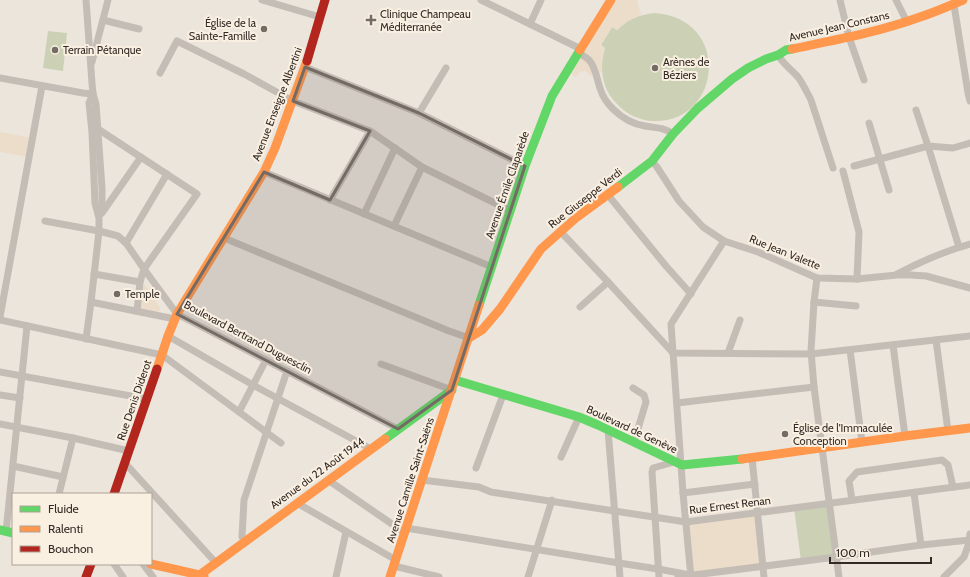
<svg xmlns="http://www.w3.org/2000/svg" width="970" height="577" font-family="Cabin,sans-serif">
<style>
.green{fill:#ccd1b6}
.plaza{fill:#ebddca}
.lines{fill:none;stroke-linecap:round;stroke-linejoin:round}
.street{stroke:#c4bdb6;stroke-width:7}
.fast{stroke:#63d668;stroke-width:9}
.slow{stroke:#ff974d;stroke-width:9}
.jam{stroke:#b3261e;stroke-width:9}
.marked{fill:#746b65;fill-opacity:0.2;stroke:#746b65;stroke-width:3;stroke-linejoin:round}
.poi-dot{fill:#746b65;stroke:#faf0e2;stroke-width:1.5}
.labels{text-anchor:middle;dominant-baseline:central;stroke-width:4;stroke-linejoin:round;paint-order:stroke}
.poi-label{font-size:11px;fill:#342a25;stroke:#faf0e2;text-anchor:start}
.street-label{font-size:11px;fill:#342a25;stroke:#faf0e2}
</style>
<rect width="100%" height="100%" fill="#ece5dc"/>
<!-- green -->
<g class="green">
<path d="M654 13C733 18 722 125 652 121 639 120 626 114 617 104 602 89 599 68 605 48L601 45 612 27 617 30C628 19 639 15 654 13Z"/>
<polygon points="48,31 67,33 63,71 43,68"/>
<polygon points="829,503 836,557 801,561 794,508"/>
</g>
<!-- plaza -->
<g class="plaza">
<polygon points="615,0 638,0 637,2 641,15 629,20 617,30 612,27 601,45 605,48 602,59 602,72 591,76 585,71 580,72 576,77 570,73"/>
<polygon points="0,132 33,138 29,157 0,152"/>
<polygon points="143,285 145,285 146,286 160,308 160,310 158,312 143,310 140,306"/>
<polygon points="757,513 763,566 691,575 686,522"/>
</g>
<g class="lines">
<!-- street -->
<g class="street">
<polyline points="86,0 92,83 93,94 96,104 102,188 102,201 100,214"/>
<polyline points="262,0 320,17"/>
<polyline points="481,0 581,49"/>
<polyline points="840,0 849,37 864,80"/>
<polyline points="896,0 907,22"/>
<polyline points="954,5 968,93 970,101"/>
<polyline points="103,20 139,29"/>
<polyline points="530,24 541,0"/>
<path d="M578 52C582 55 586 57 589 60 596 67 597 81 601 91 603 97 608 104 613 109 621 117 632 124 645 126 656 128 663 127 673 134"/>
<path d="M778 55C783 64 791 69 798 77 803 84 807 92 811 100L833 168"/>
<polyline points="92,62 108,0"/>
<polyline points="305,67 419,113 525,166"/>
<polyline points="160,73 177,41 244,74 293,101 370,131 422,167 511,211"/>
<polyline points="0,78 83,93 93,94"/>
<polyline points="916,110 928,146 959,247"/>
<polyline points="419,113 446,68"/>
<polyline points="869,123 889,190"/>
<polyline points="98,129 197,194 144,269 140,282 137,311"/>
<polyline points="652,161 657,167 679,201 703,227 724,241 758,252 817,278 857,279 897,275 911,275 926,276 970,288"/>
<polyline points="854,166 928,146 953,148 970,143"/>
<polyline points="843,171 859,232 857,279"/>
<polyline points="264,172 492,267"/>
<polyline points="608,195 666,266 691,294"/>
<polyline points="330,200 370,131"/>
<polyline points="102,213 141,157"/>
<polyline points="364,214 395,148"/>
<polyline points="45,221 99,231 118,236 126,243 144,269 177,314 398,429"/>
<polyline points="394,226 422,167"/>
<polyline points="560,231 608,282 673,353 811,354 970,336"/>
<polyline points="224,238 449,331"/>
<polyline points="126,243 167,174"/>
<polyline points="94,274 140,282"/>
<path d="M897 274C920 262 945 251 970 244"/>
<polyline points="817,278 814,302 811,351 814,387 839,577"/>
<polyline points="91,302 175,319"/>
<polyline points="814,302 856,306"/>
<polyline points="580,307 608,282"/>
<polyline points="0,317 42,86"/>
<polyline points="0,320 162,355 281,443"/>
<polyline points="452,332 469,338"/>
<polyline points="168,336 253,385 371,449"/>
<polyline points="86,339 91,302 99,231 99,218 95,203 92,132 89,103 93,94"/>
<polyline points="936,340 948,431"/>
<polyline points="893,345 905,436"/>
<polyline points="850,350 862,442"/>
<polyline points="728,353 740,320"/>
<polyline points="381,364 452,390"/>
<polyline points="0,372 147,399"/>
<polyline points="633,388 644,395 646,402 634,442"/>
<polyline points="0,395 20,398"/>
<polyline points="677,403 814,387"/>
<polyline points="239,412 266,360"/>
<polyline points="0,424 73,438 129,451"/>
<polyline points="608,430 620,577"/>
<polyline points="561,457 579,417"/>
<polyline points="752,458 764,577"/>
<polyline points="125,463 216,563"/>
<polyline points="13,466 63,477"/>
<polyline points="476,468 503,395"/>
<polyline points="328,480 405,533"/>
<polyline points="422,480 479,487 491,492 686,522 970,485"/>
<polyline points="683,493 755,484"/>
<polyline points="914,493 921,545"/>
<polyline points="59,494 73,438"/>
<polyline points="852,500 849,481 857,472 942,460 948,465 953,487"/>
<polyline points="297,503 396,560"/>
<polyline points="406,528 619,563 658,569 685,574"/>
<polyline points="6,532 27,326"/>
<polyline points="245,541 242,537 244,500 287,371"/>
<polyline points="114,564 123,577"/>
<polyline points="143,564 153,577"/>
<polyline points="394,566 439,577"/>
<polyline points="336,577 346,532"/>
<polyline points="528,577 552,500"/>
<polyline points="659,577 652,472 653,468 674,462"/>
<polyline points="678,577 836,557 921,545 970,540"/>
<polyline points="691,577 683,493 671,324 724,241"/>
<polyline points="944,577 964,557 969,543 970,534"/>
</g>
<!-- fast -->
<g class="fast">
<polyline points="618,187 652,161 673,134 698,108 732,79 748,68 766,59 778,55 786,50 792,49"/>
<polyline points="479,305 525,166 552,96 580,50"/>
<polyline points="455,380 579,417 598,425 682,465 742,459"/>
<polyline points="385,439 452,390"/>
<polyline points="0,530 13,533"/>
</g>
<!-- slow -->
<g class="slow">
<path d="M792 49C835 40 879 32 920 17 935 12 949 6 963 0"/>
<polyline points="580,50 611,0"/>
<polyline points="469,338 482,330 500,309 541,249 577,217 618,187"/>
<polyline points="157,369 168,336 177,314 264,172 275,148 307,61"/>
<polyline points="742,459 905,436 970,428"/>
<polyline points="151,564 204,576"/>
<polyline points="197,577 385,439"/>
<polyline points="390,577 479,305"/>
</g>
<!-- jam -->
<g class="jam">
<polyline points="307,61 325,0"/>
<polyline points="114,494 157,369"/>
<polyline points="86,577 91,564"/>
</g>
</g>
<!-- marked area -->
<path class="marked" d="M305 67 419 113 525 166 452 390 398 429 177 314 264 172 330 200 370 131 293 101Z"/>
<!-- markers -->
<g class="poi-dot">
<path d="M369 14h4v4h4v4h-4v4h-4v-4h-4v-4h4z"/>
<circle cx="264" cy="29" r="4"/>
<circle cx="55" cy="50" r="4"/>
<circle cx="655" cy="68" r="4"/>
<circle cx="117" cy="294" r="4"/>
<circle cx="785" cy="434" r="4"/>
</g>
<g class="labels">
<!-- poi labels -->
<g class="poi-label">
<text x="380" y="14">Clinique Champeau<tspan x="380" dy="13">Méditerranée</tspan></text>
<text x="256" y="23" text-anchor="end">Église de la<tspan x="256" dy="13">Sainte-Famille</tspan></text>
<text x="63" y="50">Terrain Pétanque</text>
<text x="663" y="62">Arènes de<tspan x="663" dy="13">Béziers</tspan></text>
<text x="125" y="294">Temple</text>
<text x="793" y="428">Église de l'Immaculée<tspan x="793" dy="13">Conception</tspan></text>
</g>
<!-- street labels -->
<g class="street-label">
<text transform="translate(839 26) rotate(-13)">Avenue Jean Constans</text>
<text transform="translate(277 104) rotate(-69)">Avenue Enseigne Albertini</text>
<text transform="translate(507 185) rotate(-71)">Avenue Émile Claparède</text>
<text transform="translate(585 198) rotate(-38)">Rue Giuseppe Verdi</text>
<text transform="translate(785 252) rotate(22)">Rue Jean Valette</text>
<text transform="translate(248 337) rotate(28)">Boulevard Bertrand Duguesclin</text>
<text transform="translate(134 400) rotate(-71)">Rue Denis Diderot</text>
<text transform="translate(632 429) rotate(25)">Boulevard de Genève</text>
<text transform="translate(317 473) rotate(-36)">Avenue du 22 Août 1944</text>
<text transform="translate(410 480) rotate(-72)">Avenue Camille Saint-Saëns</text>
<text transform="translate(730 505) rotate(-7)">Rue Ernest Renan</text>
</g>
</g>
<!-- legend -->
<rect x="12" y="493" width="140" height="72" fill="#faf0e2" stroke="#aba196"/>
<rect x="20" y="506" width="20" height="6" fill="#63d668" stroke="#aba196"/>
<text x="48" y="513" font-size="12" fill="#342a25">Fluide</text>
<rect x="20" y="526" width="20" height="6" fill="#ff974d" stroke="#aba196"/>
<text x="48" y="533" font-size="12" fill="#342a25">Ralenti</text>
<rect x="20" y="546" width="20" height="6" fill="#b3261e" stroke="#aba196"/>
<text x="48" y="553" font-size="12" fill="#342a25">Bouchon</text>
<!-- scale -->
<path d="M830 557v6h101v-6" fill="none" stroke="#342a25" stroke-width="2"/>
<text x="836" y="557" font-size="12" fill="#342a25" stroke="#faf0e2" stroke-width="3" paint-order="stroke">100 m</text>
</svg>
